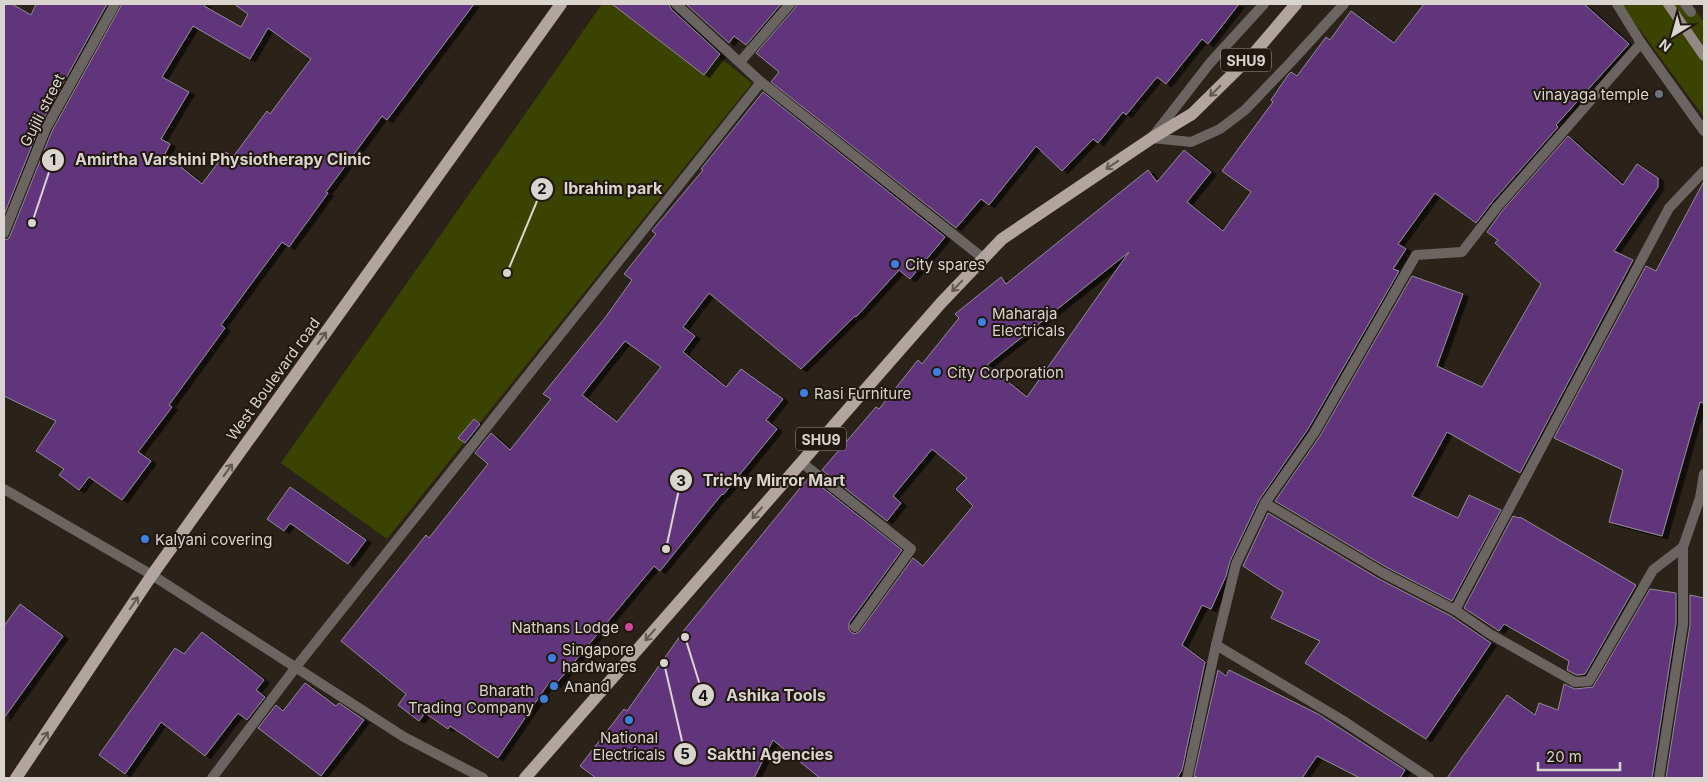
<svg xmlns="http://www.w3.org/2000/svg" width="1708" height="782" font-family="Inter,sans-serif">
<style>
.green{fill:#3b4300}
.building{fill:#60357b;stroke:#918a97;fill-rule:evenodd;filter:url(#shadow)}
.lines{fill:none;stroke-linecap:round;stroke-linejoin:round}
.minor{stroke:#6b6562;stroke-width:10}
.tertiary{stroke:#6b6562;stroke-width:10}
.secondary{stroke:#938985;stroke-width:10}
.primary{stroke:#b2a5a0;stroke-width:12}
.oneway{stroke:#625851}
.worship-dot{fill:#6b7280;stroke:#211911;stroke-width:2}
.shop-dot{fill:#3f7fe0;stroke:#211911;stroke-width:2}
.hotel-dot{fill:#d1479c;stroke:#211911;stroke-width:2}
.labels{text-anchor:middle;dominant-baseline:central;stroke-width:4;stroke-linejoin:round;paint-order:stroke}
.shield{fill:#211911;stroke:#a29c95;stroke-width:1}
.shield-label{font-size:14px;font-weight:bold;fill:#dad4ce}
.poi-label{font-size:15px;fill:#dad4ce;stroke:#211911;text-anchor:start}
.street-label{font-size:15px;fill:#dad4ce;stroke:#211911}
.leader{fill:none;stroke:#dad4ce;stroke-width:2}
.callout-dot{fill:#dad4ce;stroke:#211911;stroke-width:2}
.mark-label{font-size:15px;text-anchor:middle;font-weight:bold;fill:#111}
.callout-label{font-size:16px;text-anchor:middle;font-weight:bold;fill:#dad4ce;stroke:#211911;stroke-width:4;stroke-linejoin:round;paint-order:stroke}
</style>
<defs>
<filter id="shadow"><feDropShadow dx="5.5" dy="3" stdDeviation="0" flood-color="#0009"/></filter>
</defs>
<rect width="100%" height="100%" fill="#2b221a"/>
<!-- green -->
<g class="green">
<polygon points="602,4 653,4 752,83 387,539 281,463"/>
<polygon points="1621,4 1691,4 1704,22 1704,117"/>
</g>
<!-- building -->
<g class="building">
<polygon points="4,4 12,4 31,15 36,4 107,4 40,125 4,215"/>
<path d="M122 4H206L204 6 241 27 248 14 234 4H474L387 120 382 116 326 192 328 193 289 247 282 242 221 325 225 328 169 405 172 407 138 452 151 461 122 500 89 477 79 490 59 475 64 469 36 451 56 421 4 396V240L8 239 10 236 52 131ZM193 26 250 59 268 28 311 59 270 114 267 111 233 157 226 152 202 184 165 154 170 144 161 139 189 92 162 77Z"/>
<polygon points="612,4 669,4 671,9 720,54 704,75"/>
<polygon points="686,4 781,4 746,45 734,36 729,43"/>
<polygon points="797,4 1239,4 1208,44 1202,39 1166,84 1157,77 1126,115 1123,112 1098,143 1093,139 1062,171 1036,146 989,205 981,199 956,228 771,82 779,72 756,53 795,8"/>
<path d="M1424 4H1584L1629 44 1556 125 1558 127 1492 202 1476 223 1435 193 1398 244 1406 249 1393 269 1399 271 1308 429 1259 500 1230 561 1226 576 1211 609 1202 605 1182 645 1205 662 1182 770 1177 778H820L773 740 754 778H596L580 766 624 709 627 711 685 629 809 477 902 550 849 623V629L851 632 855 634 860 631 913 558 923 566 973 506 956 489 967 478 932 449 893 496 901 503 887 521 822 470 876 407 879 409 918 360 922 364 959 318 955 314 1001 277 1006 284 1148 170 1157 182 1184 150 1211 172 1187 202 1223 231 1251 192 1222 171 1273 102 1271 100 1288 75 1291 72 1297 76 1326 37 1330 40 1351 11 1394 43ZM1129 252 1027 397 987 365Z"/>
<path d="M763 92 945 237 910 279 899 270 856 317 855 316 801 369 709 293 683 327 695 336 683 352 726 387 741 369 783 399 766 420 777 429 723 495 722 494 660 571 654 566 555 685 550 681 498 758 450 726 448 729 425 713 419 721 398 705 406 694 341 641 426 535 429 538 488 464 475 453 491 433 510 450 551 399 543 394 605 318 632 280 624 274 656 234 652 231 703 170 701 169ZM625 341 661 367 617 422 582 395Z"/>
<polygon points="1568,136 1623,185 1637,164 1658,178 1658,187 1614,251 1633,260 1520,473 1447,432 1412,496 1458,518 1469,495 1501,510 1452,601 1386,567 1275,501 1320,436 1412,276 1463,294 1437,366 1482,387 1541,284 1495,243 1498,240 1487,232 1502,211"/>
<polygon points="1704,181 1704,403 1700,402 1662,536 1609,522 1623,470 1554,438 1646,266 1656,271"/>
<polygon points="474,419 480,424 465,443 458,438"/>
<polygon points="290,487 366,540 348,564 290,523 284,531 267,519"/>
<polygon points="1268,513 1379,579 1451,616 1491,643 1426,739 1305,663 1320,641 1271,618 1283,592 1243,566"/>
<polygon points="1513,516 1519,518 1520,517 1636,585 1585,674 1577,675 1567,670 1569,661 1504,624 1499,631 1464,608"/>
<polygon points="1650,589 1676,593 1676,623 1652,778 1447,778 1507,695 1535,715 1539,703 1558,710 1564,684 1575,689 1593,687"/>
<polygon points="1690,595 1704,598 1704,778 1666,778 1690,625"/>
<polygon points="20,604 63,636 4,718 4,626"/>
<polygon points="202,632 264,680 256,690 265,697 247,720 238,713 205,756 161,722 125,774 99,755 175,648 184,654"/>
<polygon points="1218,670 1226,676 1229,670 1318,714 1405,770 1400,778 1360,778 1317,756 1302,778 1199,778 1194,776"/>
<polygon points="305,683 336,706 339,703 364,720 321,776 258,728 276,705 283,711"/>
</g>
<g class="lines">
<!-- minor -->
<g class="minor">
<polyline points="676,4 761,82 984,259"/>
<polyline points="1617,4 1641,43 1704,131"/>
<polyline points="1685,4 1691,12"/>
<polyline points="740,62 790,4"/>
<polyline points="1154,135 1210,63 1264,4"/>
<polyline points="1152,138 1191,142 1220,129 1245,110 1290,63 1344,4"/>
<polyline points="4,233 46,128 115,4"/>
<polyline points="801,462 911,549 855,627"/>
<polyline points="1265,503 1383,573 1455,610 1490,634 1575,682 1589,681 1653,570 1683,547"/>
<polyline points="1455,610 1669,208 1704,171"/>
<polyline points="1216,645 1342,720 1429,778"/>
<polyline points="212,778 296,667 761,82"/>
<polyline points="1187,778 1216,645 1236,564 1265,503 1314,433 1416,255 1462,252 1497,207 1641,43"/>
<polyline points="1659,778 1683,624 1683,547 1700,498 1704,474"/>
</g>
<!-- tertiary -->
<polyline class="tertiary" points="4,489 152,575 404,737 483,778"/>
<!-- secondary -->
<polyline class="secondary" points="1668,4 1704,56"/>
<!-- primary -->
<g class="primary">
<polyline points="16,778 152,575 561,4"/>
<polyline points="525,778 941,303 1002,239 1152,138 1192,114 1256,51 1296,4"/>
</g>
</g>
<!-- one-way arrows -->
<defs><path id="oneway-shaft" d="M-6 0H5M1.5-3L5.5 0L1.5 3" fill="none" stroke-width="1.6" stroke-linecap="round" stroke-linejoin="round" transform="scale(1.25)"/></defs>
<g class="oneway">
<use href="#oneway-shaft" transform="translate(1215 91) rotate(135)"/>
<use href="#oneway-shaft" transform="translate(1112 165) rotate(146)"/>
<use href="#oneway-shaft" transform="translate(957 286) rotate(134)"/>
<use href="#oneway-shaft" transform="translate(322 338) rotate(-54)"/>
<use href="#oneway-shaft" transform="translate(228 470) rotate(-54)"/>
<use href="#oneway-shaft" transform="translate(757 513) rotate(131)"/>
<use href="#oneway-shaft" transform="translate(134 603) rotate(-56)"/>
<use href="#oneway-shaft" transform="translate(650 635) rotate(131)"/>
<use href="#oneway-shaft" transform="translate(44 738) rotate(-56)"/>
</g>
<!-- markers -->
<circle class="worship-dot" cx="1659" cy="94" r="5"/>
<g class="shop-dot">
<circle cx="895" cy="264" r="5"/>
<circle cx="982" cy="322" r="5"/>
<circle cx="937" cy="372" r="5"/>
<circle cx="804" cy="393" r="5"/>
<circle cx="145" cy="539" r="5"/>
<circle cx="552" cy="658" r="5"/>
<circle cx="554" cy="686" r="5"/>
<circle cx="544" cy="699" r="5"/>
<circle cx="629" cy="720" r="5"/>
</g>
<circle class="hotel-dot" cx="629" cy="627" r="5"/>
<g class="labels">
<!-- shield labels -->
<g class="shield">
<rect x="1221" y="48.5" width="50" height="23" rx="4"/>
<rect x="796" y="427.5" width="50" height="23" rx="4"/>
</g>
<g class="shield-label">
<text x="1246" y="60">SHU9</text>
<text x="821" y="439">SHU9</text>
</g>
<!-- poi labels -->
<g class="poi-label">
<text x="1649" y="94" text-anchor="end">vinayaga temple</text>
<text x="905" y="264">City spares</text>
<text x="992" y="313">Maharaja<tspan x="992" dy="17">Electricals</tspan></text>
<text x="947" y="372">City Corporation</text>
<text x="814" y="393">Rasi Furniture</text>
<text x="155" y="539">Kalyani covering</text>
<text x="619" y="627" text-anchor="end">Nathans Lodge</text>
<text x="562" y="649">Singapore<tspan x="562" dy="17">hardwares</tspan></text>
<text x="564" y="686">Anand</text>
<text x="534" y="690" text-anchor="end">Bharath<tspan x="534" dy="17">Trading Company</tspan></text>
<text x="629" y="737" text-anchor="middle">National<tspan x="629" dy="17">Electricals</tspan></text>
</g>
<!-- street labels -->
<g class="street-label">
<text transform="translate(42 110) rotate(-63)">Gujili street</text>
<text transform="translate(273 379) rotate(-54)">West Boulevard road</text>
</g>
</g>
<!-- callouts -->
<path class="leader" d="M32 223L53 160M507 273L542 189M666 549L681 480M685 637L703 695M664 663L685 754"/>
<g class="callout-dot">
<circle cx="32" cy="223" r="5"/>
<circle cx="507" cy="273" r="5"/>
<circle cx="666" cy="549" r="5"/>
<circle cx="685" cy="637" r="5"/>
<circle cx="664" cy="663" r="5"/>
<circle cx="53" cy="160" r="12"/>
<circle cx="542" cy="189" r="12"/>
<circle cx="681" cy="480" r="12"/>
<circle cx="703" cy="695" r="12"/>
<circle cx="685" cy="754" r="12"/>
</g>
<g class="mark-label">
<text x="53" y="165">1</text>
<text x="542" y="194">2</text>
<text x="681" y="486">3</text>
<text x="703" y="701">4</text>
<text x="685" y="759">5</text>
</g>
<g class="callout-label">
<text x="223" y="165">Amirtha Varshini Physiotherapy Clinic</text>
<text x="613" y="194">Ibrahim park</text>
<text x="774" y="486">Trichy Mirror Mart</text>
<text x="776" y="701">Ashika Tools</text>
<text x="770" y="760">Sakthi Agencies</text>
</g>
<!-- border -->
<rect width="1708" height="782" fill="none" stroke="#dad4ce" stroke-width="10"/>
<!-- north arrow -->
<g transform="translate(1673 35) rotate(217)" stroke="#211911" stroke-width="4" paint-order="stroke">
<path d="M0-4L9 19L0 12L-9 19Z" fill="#dad4ce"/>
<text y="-8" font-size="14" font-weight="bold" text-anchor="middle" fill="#dad4ce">N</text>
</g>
<!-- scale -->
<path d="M1538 762v8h82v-8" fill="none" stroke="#dad4ce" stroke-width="2.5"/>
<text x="1546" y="762" font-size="15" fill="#dad4ce" stroke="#211911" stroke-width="4" paint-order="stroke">20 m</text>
</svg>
